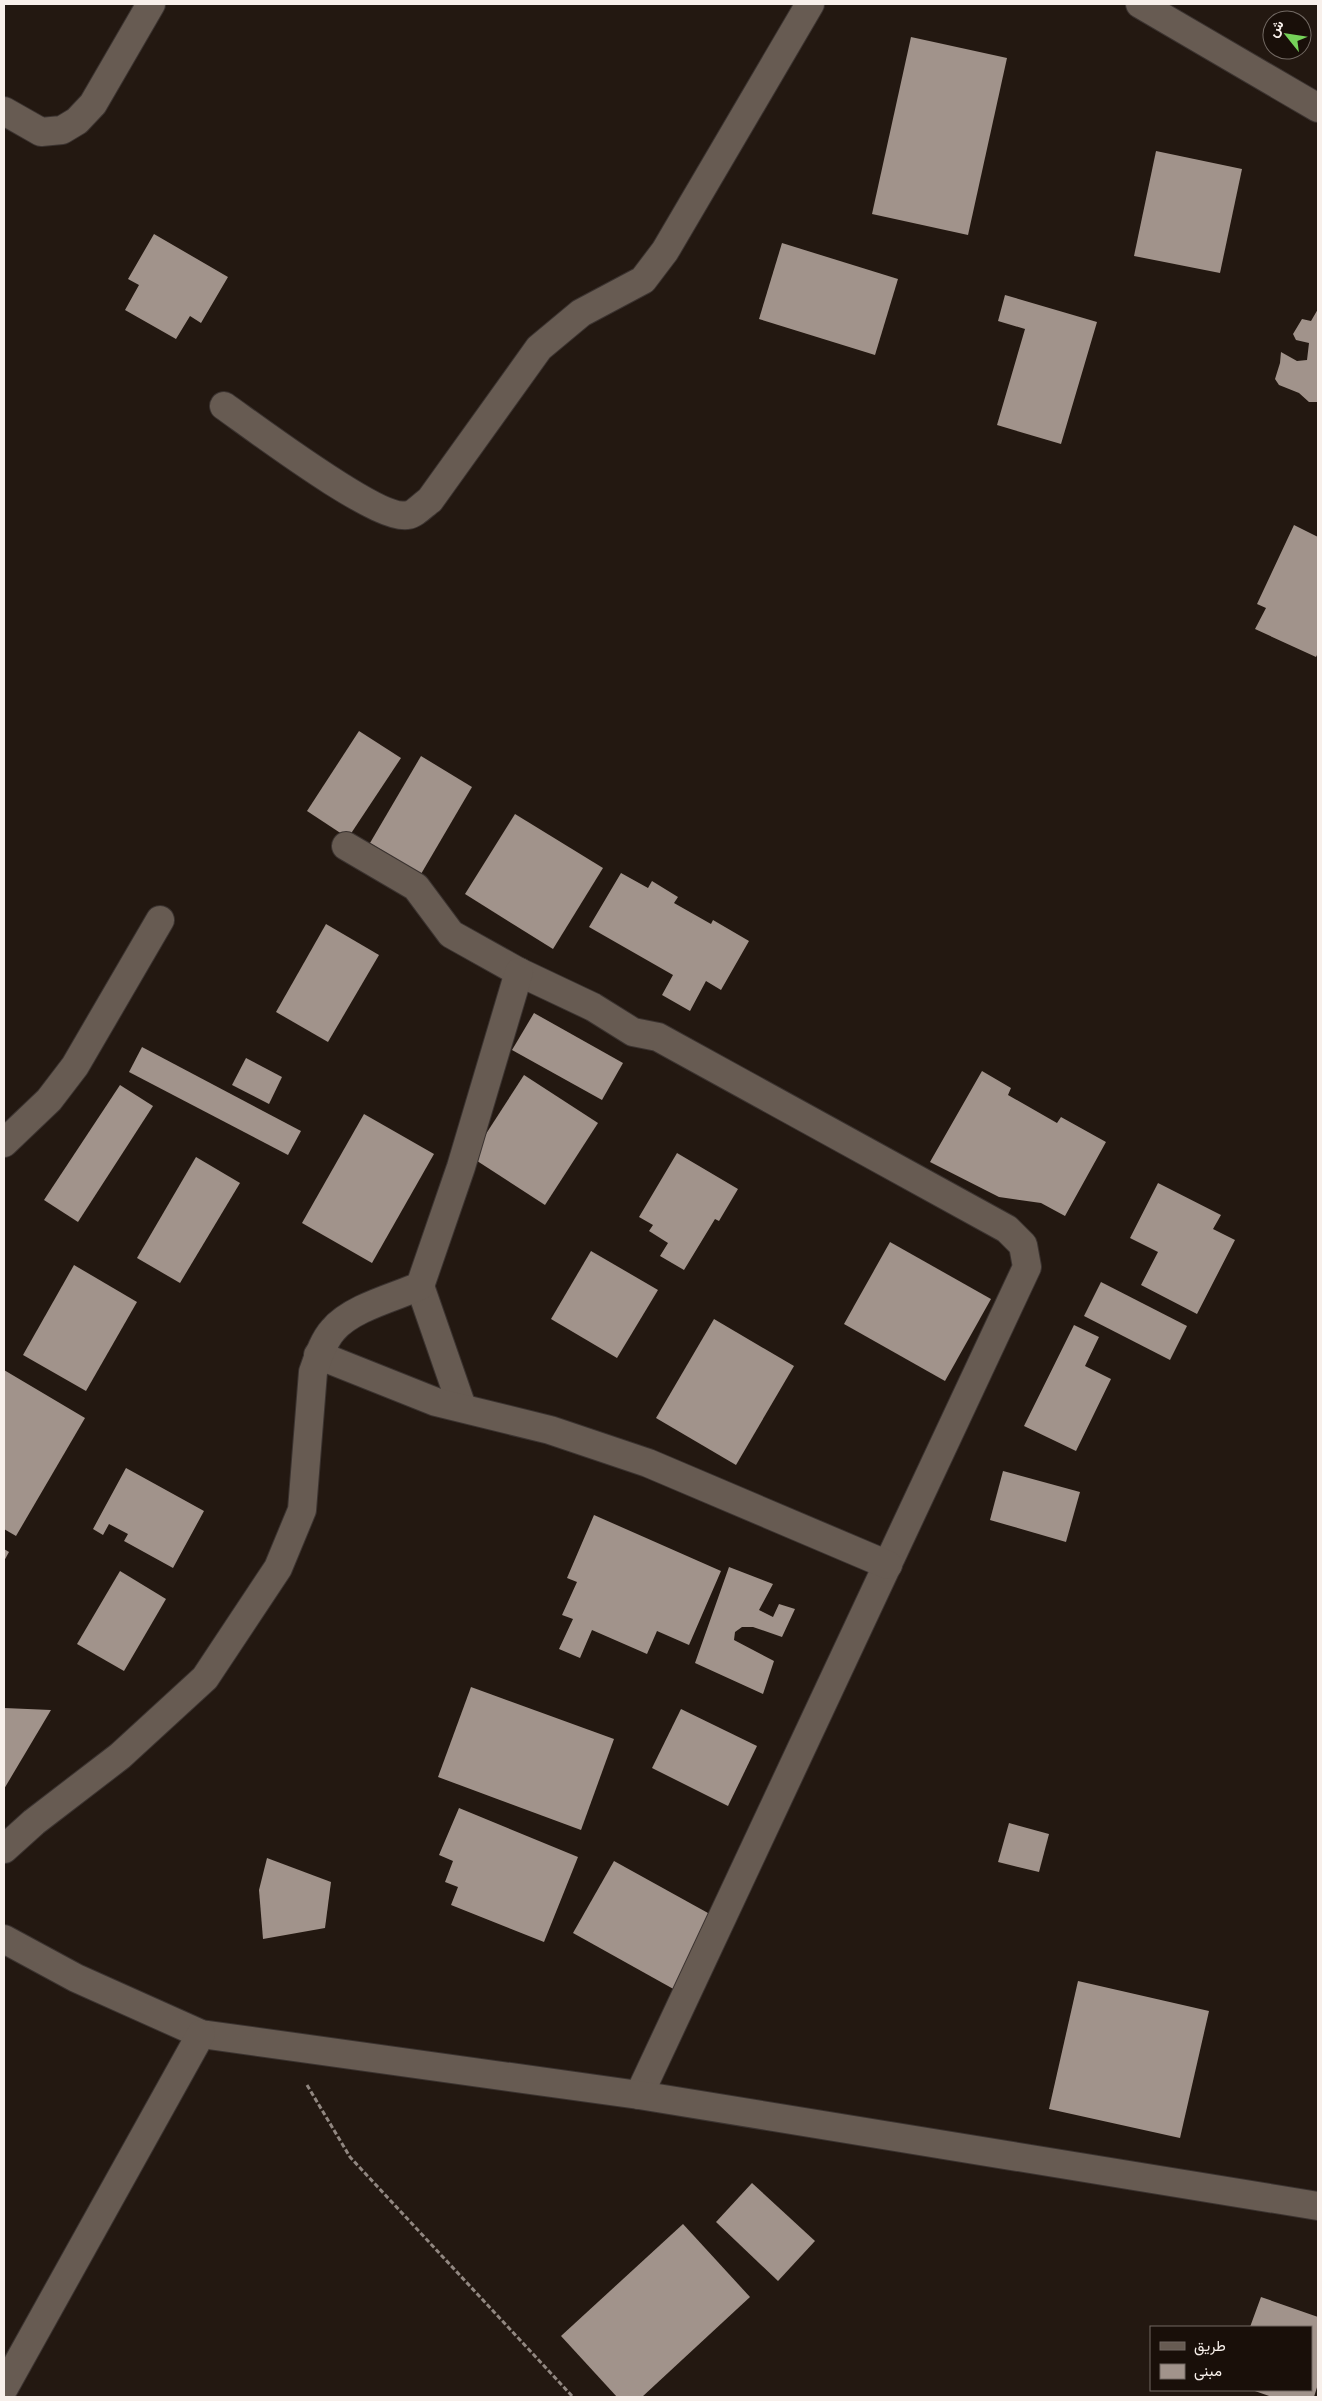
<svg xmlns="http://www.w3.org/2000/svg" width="1322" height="2401" font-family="Lato,Vazirmatn,sans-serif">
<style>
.building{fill:#a1938b}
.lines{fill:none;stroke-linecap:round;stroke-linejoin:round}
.minor-casing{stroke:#3b3330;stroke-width:30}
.path{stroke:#918781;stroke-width:3;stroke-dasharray:5 2.5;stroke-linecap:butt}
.minor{stroke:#675b52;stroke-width:28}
</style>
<rect width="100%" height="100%" fill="#231811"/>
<!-- building -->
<g class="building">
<polygon points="911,37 1007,58 968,235 872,214"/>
<polygon points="1156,151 1242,169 1220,273 1134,256"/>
<polygon points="154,234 228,277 201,323 190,316 176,339 125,310 139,285 128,279"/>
<polygon points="782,243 898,279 875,355 759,319"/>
<polygon points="1005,295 1097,322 1061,444 997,425 1025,329 998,321"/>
<polygon points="1318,309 1318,402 1309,402 1299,393 1279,385 1275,379 1280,363 1281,352 1297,361 1307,360 1309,343 1296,340 1293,334 1302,319 1311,321"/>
<polygon points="1294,525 1318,537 1318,653 1316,657 1255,629 1266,608 1257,604"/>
<polygon points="359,731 401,758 348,838 307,811"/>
<polygon points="421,756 472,787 421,874 370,843"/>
<polygon points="515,814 603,868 553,949 465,894"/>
<polygon points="621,873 648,888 652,881 678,897 674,903 711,924 713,920 749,941 721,990 706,981 690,1011 662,995 673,975 589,927"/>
<polygon points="326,924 379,955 328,1042 276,1012"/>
<polygon points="534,1013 623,1063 602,1100 512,1050"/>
<polygon points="142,1047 301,1131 288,1155 129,1072"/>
<polygon points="246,1058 282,1077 269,1104 232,1085"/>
<polygon points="982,1071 1011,1088 1008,1095 1057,1123 1061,1117 1106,1142 1065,1216 1041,1203 999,1197 930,1162"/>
<polygon points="524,1075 598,1123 545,1205 471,1157"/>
<polygon points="120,1085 153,1106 78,1222 44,1200"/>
<polygon points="364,1114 434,1154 372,1263 302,1223"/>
<polygon points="677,1153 738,1189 719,1221 715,1219 684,1270 660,1256 668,1243 649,1231 653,1225 639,1217"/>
<polygon points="196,1157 240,1183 180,1283 137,1258"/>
<polygon points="1158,1183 1221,1215 1213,1229 1235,1240 1197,1314 1141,1285 1158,1252 1130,1238"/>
<polygon points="890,1242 991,1299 945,1381 844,1324"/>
<polygon points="591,1251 658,1290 617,1358 551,1319"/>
<polygon points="74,1265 137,1302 86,1391 23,1355"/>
<polygon points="1101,1282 1187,1326 1170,1360 1084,1316"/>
<polygon points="714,1319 794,1366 736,1465 656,1418"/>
<polygon points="1074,1325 1099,1337 1085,1366 1111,1379 1076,1451 1024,1426"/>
<polygon points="4,1370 85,1418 16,1536 4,1529"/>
<polygon points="126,1468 204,1511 173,1568 124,1541 128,1534 109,1524 103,1535 93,1529"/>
<polygon points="1003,1471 1080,1492 1066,1542 990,1520"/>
<polygon points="594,1515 721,1571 689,1645 657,1631 647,1654 592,1630 580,1658 559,1649 573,1619 562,1615 577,1582 567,1578"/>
<polygon points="4,1549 9,1552 4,1561"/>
<polygon points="729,1567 773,1584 759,1610 773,1617 779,1604 795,1609 782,1637 753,1627 742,1627 735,1632 734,1640 774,1661 763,1694 695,1663"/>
<polygon points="120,1571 166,1599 124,1671 77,1644"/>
<polygon points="471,1687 614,1739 581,1830 438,1777"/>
<polygon points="4,1708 51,1710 4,1789"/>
<polygon points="681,1709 757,1746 728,1806 652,1768"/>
<polygon points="459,1808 578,1857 544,1942 451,1905 458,1887 445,1882 453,1861 439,1855"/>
<polygon points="1009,1823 1049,1834 1039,1872 998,1862"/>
<polygon points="267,1858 331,1882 325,1928 263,1939 259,1890"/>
<polygon points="614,1861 717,1918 677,1991 573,1933"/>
<polygon points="1078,1981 1209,2011 1180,2138 1049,2109"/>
<polygon points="752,2183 815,2241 778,2281 716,2222"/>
<polygon points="683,2224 750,2297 642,2397 617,2397 561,2336"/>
<polygon points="1261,2297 1318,2317 1318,2384 1314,2397 1272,2397 1252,2390 1311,2390 1311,2327 1250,2327"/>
</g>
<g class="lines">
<defs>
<g id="minor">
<polyline points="1140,4 1318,108"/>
<polyline points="4,111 41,132 62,130 77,121 93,104 151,4"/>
<path d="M224 406C254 427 379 522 408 515 415 514 424 504 430 500L539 348 581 313 643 280 665 251 810 4"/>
<polyline points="346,846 416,887 451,934 519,972 593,1007 633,1032 658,1037 1007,1229 1023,1245 1027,1267 639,2095"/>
<polyline points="4,1143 49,1100 75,1066 160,920"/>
<polyline points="420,1286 462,1407"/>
<polyline points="318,1355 436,1402 550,1430 648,1463 888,1565"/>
<path d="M4 1849 34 1822 120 1756 205 1678 278 1568 302 1510 313 1372C318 1358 323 1341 333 1330 351 1308 395 1297 420 1286L461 1167 519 972"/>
<polyline points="4,1939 76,1978 201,2034 639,2095 1318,2206"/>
<polyline points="4,2388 201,2034"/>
</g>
</defs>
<!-- minor casing -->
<use href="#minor" class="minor-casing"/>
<!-- path -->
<polyline class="path" points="307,2085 350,2157 573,2397"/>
<!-- minor -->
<use href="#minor" class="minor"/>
</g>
<!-- border -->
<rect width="1322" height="2401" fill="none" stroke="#f8f0eb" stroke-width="10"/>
<!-- legend -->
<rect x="1150" y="2326" width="162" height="65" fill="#190f09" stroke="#726963"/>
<rect x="1160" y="2342" width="25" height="8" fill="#675b52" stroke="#726963"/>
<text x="1194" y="2351" font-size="15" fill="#f8f0eb">طريق</text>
<rect x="1160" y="2364" width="25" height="15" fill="#a1938b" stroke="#726963"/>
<text x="1194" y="2376" font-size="15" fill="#f8f0eb">مبنى</text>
<!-- north arrow -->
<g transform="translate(1287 35) rotate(300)"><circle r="24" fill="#190f09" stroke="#726963"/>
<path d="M0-4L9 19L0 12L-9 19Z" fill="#76d25a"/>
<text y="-8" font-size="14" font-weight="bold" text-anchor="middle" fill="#f8f0eb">ش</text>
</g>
</svg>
